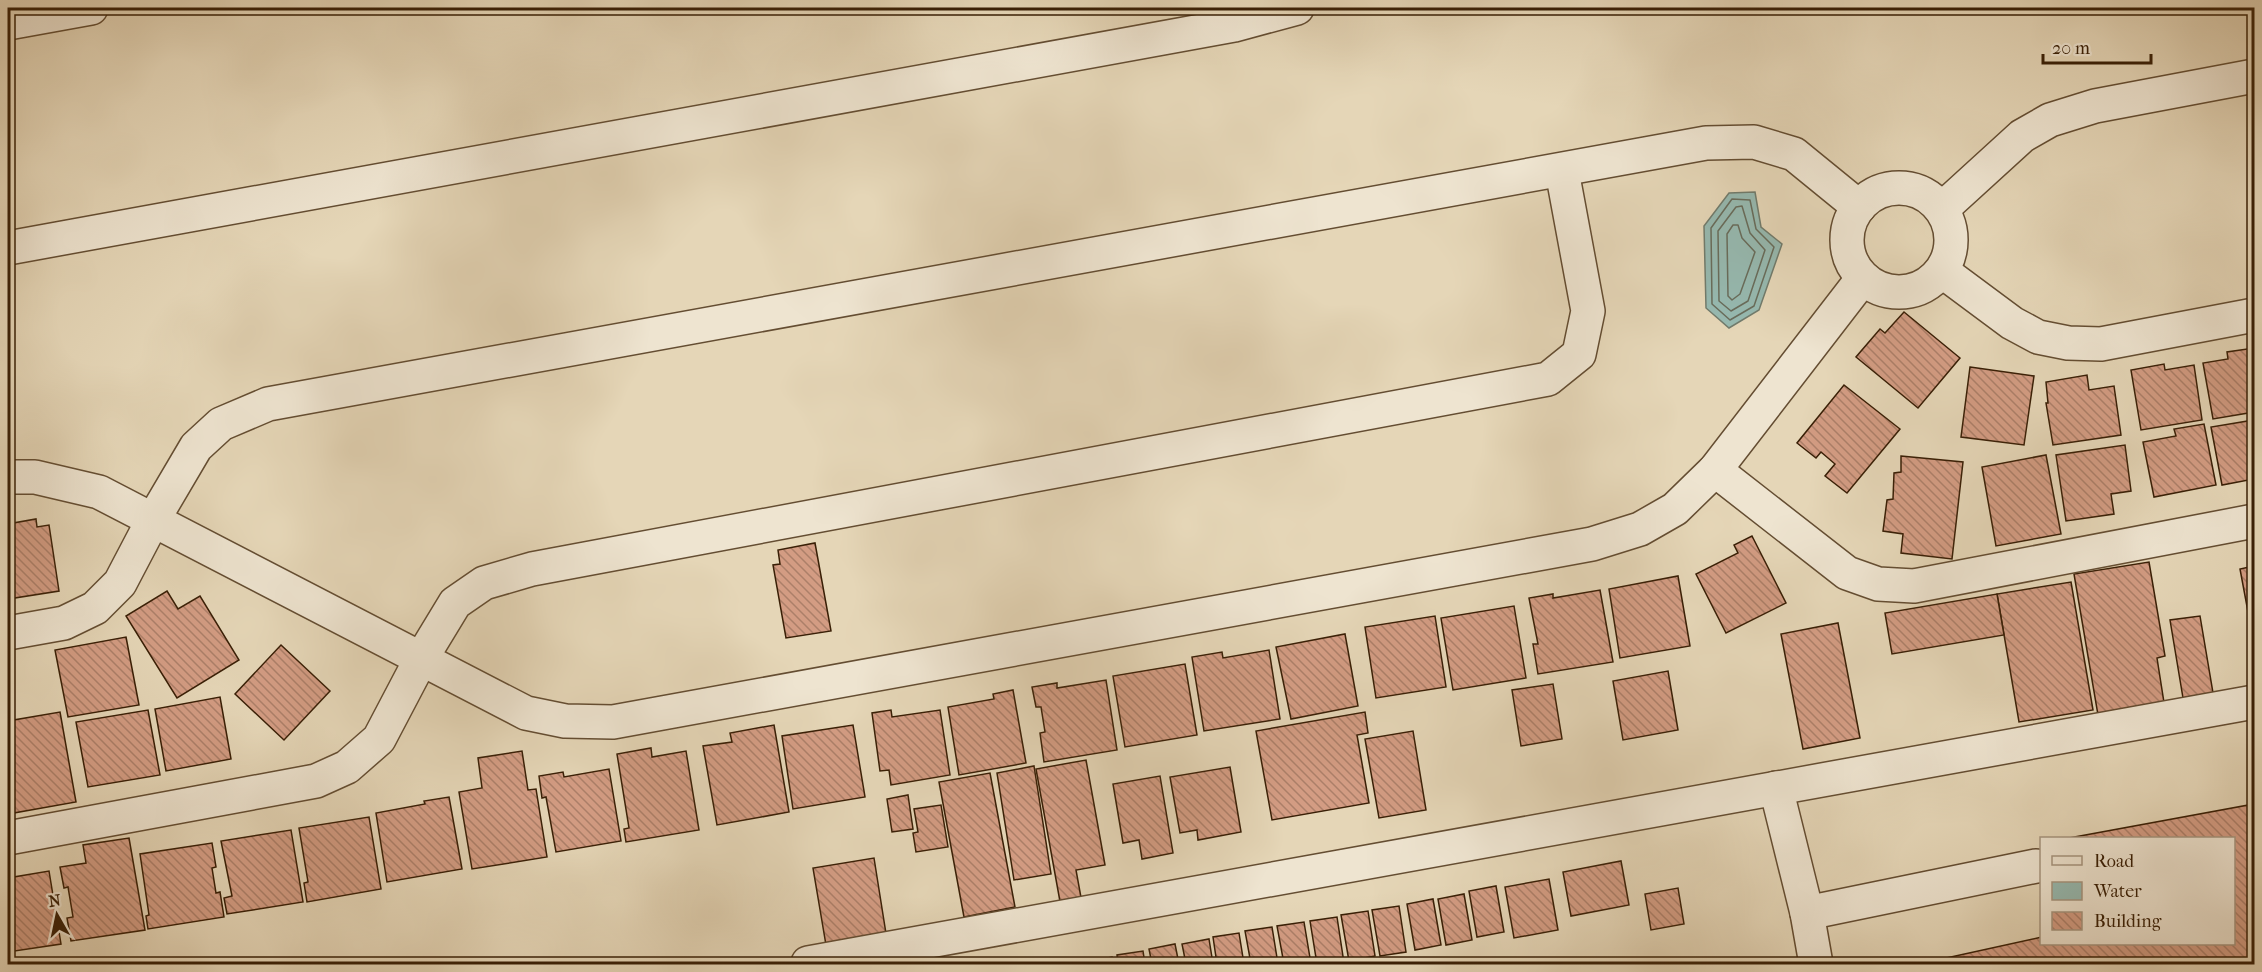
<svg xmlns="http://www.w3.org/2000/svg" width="2262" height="972" font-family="'IM FELL French Canon',serif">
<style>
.water{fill:#96b9b0;stroke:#717b6c;stroke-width:1.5}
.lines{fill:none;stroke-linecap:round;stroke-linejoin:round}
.shore{stroke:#686c5b;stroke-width:1.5}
.building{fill:url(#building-back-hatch);stroke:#391f06;stroke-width:1.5}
.minor-casing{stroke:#644d32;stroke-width:36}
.minor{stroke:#eee4d0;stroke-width:33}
</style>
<defs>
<pattern id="building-back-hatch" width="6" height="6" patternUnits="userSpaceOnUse" patternTransform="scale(1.5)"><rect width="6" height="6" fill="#d39c83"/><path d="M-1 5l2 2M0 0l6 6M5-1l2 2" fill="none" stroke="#ac7f69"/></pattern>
</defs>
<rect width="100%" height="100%" fill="#e5d6b7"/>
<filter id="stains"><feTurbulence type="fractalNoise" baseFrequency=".00333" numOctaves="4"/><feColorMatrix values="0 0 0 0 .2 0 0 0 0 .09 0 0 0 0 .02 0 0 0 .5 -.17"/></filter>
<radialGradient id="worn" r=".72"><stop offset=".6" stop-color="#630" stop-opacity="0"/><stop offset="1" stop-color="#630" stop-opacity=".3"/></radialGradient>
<!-- water -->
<polygon class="water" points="1755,192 1761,227 1782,244 1759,310 1729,328 1706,308 1704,226 1729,193"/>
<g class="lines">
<!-- shore -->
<g class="shore">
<polygon points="1732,199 1750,200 1756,229 1774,247 1754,306 1730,320 1712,304 1711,228"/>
<polygon points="1742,206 1750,233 1765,250 1748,301 1731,311 1719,301 1718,231 1736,207"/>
<polygon points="1733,225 1738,225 1742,238 1755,252 1740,294 1732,300 1728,296 1727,234"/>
</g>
</g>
<!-- building -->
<g class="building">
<polygon points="1904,312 1960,358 1918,408 1856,357 1880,329 1885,333"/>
<polygon points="2254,348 2254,412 2213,419 2203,363 2228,359 2227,352"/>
<polygon points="2164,364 2165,370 2194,365 2202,420 2141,430 2131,370"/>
<polygon points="1970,367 2034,376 2024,445 1961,437"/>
<polygon points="2087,375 2089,390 2114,386 2121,435 2053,445 2046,403 2048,403 2046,382"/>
<polygon points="1844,385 1900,429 1847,493 1825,476 1835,464 1821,452 1816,458 1797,443"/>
<polygon points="2254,420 2254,479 2222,485 2211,427"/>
<polygon points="2204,424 2216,485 2154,497 2143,442 2176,436 2174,429"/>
<polygon points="2125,445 2131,491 2111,494 2114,514 2066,521 2056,455"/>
<polygon points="2046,455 2061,534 1996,546 1982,467"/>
<polygon points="1901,456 1963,462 1952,559 1901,553 1903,534 1883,531 1887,500 1893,499 1894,473 1901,472"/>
<polygon points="36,519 37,527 49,525 59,591 8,599 8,524"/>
<polygon points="1752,536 1786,603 1726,633 1696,574 1738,553 1734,545"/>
<polygon points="815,543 831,631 786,638 773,565 780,564 778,550"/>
<polygon points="2149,562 2165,656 2157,658 2165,709 2099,721 2074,574"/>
<polygon points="2254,566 2254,627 2251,628 2240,569"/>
<polygon points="1678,576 1690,646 1620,658 1609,589"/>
<polygon points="2071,582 2093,710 2019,722 1997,594"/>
<polygon points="1600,590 1613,662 1538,674 1533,644 1538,644 1529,598 1553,594 1553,598"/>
<polygon points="167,591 178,609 200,596 239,660 177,698 126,616"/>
<polygon points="1997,594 2004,635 1892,654 1885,613"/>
<polygon points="1514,606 1526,678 1453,690 1441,618"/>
<polygon points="1435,616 1446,687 1376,698 1365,627"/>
<polygon points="2200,616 2213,693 2183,698 2170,620"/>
<polygon points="1838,623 1860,738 1803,749 1781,634"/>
<polygon points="1345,634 1358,706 1291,719 1276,647"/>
<polygon points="126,637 139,705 68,717 55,650"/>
<polygon points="281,645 330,691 284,740 235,694"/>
<polygon points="1269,650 1280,719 1204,731 1192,657 1222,652 1223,658"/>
<polygon points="1185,664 1197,735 1125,747 1113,676"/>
<polygon points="1668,671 1678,730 1623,740 1613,681"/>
<polygon points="1106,680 1117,750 1044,762 1040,733 1045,732 1041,707 1036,707 1032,687 1057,683 1057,688"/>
<polygon points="1553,684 1562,739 1521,746 1512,690"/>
<polygon points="1013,690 1026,763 959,775 948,707 994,699 993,694"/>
<polygon points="220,697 231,759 166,771 155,709"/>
<polygon points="148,710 160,775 88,787 76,722"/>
<polygon points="891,710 892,717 940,710 950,775 891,785 889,770 880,771 872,713"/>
<polygon points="60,712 76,802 8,814 8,721"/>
<polygon points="1365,712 1368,733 1357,735 1369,803 1272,820 1256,731"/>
<polygon points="774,725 789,812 717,825 703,746 732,742 730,733"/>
<polygon points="853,725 865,797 793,809 782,736"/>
<polygon points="1413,731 1426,810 1379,818 1365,739"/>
<polygon points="651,748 652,757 686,751 699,830 626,842 624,829 629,828 617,754"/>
<polygon points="522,751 528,790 536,789 547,857 472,869 459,792 482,788 478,758"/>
<polygon points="1086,760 1105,865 1076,870 1082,903 1061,907 1036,769"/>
<polygon points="1034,766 1051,874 1014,880 997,773"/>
<polygon points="1230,767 1241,832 1198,840 1197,830 1180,833 1170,777"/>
<polygon points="609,769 621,841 556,852 546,797 542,798 539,776 563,772 564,777"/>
<polygon points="990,773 1015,907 964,917 939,782"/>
<polygon points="1160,776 1173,853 1142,859 1139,840 1123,843 1113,784"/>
<polygon points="908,795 913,829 892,832 887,799"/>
<polygon points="449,797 462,869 387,882 376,813 425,804 424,801"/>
<polygon points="2254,804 2254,962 2242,964 1919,964 2042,937 2042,944 2234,944 2234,838 2069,838"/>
<polygon points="941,805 948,847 916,852 913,833 918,832 914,809"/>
<polygon points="369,817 381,889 307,902 304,883 308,882 299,828"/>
<polygon points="291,830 303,902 227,914 224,898 232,896 221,841"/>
<polygon points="129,838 145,930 71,941 67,918 73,917 68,887 64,888 60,867 86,863 83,845"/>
<polygon points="212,843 216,867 212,868 216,893 220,892 224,917 148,929 146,916 149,915 140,854"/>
<polygon points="874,858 887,940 827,951 813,868"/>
<polygon points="1621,861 1629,905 1571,916 1563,872"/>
<polygon points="49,871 61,944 8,952 8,878"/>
<polygon points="1549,879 1558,930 1514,938 1505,887"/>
<polygon points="1496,886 1504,932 1477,937 1469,891"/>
<polygon points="1678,888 1684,924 1651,930 1645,894"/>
<polygon points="1464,894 1472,940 1446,945 1438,899"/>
<polygon points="1433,899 1441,945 1415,950 1407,904"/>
<polygon points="1399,906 1406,952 1380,956 1372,910"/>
<polygon points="1368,911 1375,956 1349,961 1341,915"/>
<polygon points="1337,917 1344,963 1317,964 1310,921"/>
<polygon points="1304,922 1311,964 1284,964 1277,926"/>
<polygon points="1272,927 1278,964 1251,964 1245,931"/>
<polygon points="1239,933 1244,964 1217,964 1213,937"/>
<polygon points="1209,939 1213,964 1186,964 1182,944"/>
<polygon points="1175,944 1179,964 1152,964 1149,949"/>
<polygon points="1143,951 1145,964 1118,964 1117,955"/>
<polygon points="1112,957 1114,964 1086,964 1086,962"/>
</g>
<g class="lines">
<defs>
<g id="minor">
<polyline points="8,23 91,8"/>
<circle cx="1899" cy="240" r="52"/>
<polyline points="1942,209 2022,136 2050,120 2095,106 2254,76"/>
<polyline points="8,248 1234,25 1297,8"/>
<polyline points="1942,271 2012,323 2038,337 2068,343 2101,344 2254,315"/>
<polyline points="1715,470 1847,573 1878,584 1914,586 2254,521"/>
<polyline points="8,477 35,477 99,492 526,713 565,721 613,722 1592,544 1640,529 1675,509 1715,470 1863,278"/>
<polyline points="8,633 64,623 95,608 120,583 153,520 196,447 221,424 268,404 1706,143 1754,142 1794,154 1859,207"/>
<polyline points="1776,788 1807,913 2036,866"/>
<polyline points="8,838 316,781 347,767 379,739 421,659 455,603 484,583 532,569 1548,379 1579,354 1588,311 1562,171"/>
<polyline points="1807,913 1816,964"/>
<polyline points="808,963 2254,702"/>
</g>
</defs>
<!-- minor casing -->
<use href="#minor" class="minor-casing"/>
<!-- minor -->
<use href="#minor" class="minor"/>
</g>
<!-- margin -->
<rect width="2262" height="972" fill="none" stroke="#e5d6b7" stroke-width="30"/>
<rect x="9" y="9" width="2244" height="954" fill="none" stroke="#391f06" stroke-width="3"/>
<rect x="15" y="15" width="2232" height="942" fill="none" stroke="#391f06" stroke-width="1.5"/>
<!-- legend -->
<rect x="2040" y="837" width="195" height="108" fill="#eee4d0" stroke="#a6957f" stroke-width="1.5"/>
<rect x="2052" y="856" width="30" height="9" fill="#eee4d0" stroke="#a6957f" stroke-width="1.5"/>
<text x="2094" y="867" font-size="18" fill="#391f06">Road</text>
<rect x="2052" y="882" width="30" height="18" fill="#96b9b0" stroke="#a6957f" stroke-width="1.5"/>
<text x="2094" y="897" font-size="18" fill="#391f06">Water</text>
<rect x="2052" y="912" width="30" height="18" fill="url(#building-back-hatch)" stroke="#a6957f" stroke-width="1.5"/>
<text x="2094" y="927" font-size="18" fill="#391f06">Building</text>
<!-- north arrow -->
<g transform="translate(57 915) rotate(351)" stroke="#eee4d0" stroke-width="4.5" paint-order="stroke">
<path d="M0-4.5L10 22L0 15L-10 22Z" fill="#391f06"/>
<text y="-9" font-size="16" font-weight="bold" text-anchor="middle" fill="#391f06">N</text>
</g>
<!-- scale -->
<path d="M2043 54v9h108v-9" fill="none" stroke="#391f06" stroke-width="3"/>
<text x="2052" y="54" font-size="18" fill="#391f06" stroke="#eee4d0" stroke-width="4.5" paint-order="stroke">20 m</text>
<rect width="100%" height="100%" filter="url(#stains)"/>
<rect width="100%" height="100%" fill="url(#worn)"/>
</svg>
